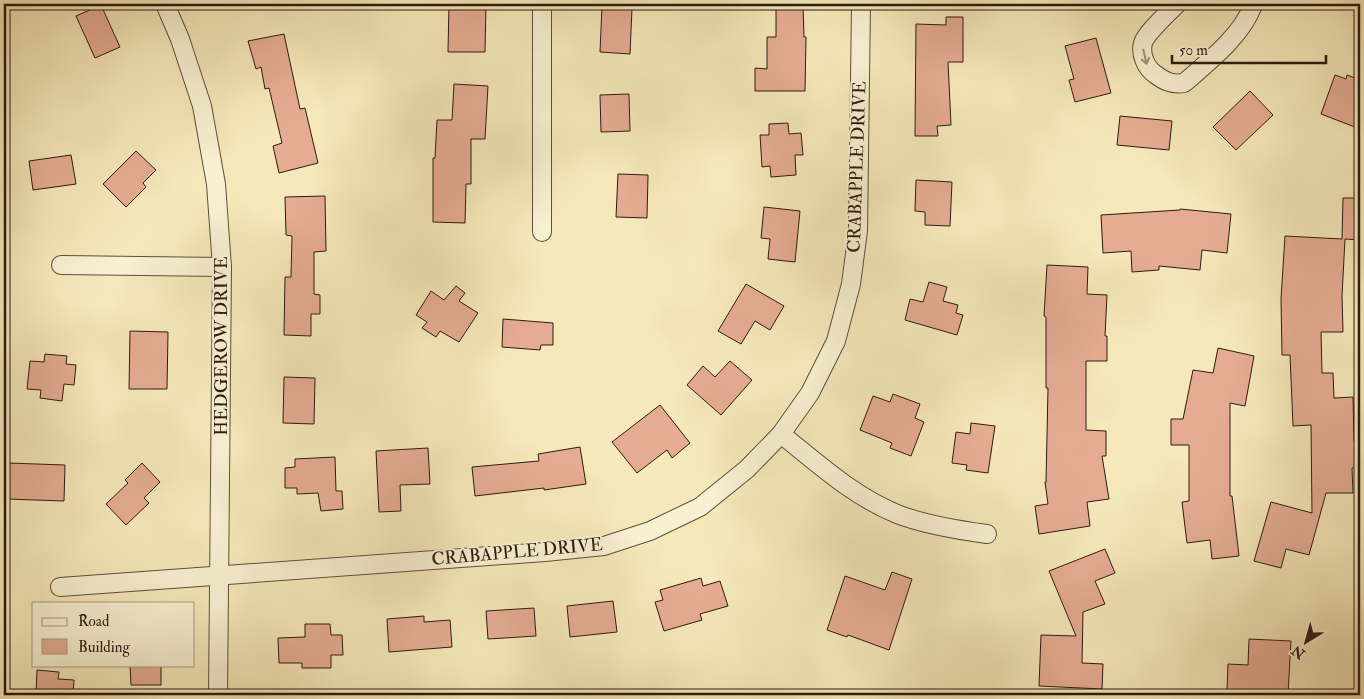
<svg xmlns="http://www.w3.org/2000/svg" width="1364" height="699" font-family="'IM FELL Double Pica',serif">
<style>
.building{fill:#e5ac93;stroke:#2d1a10}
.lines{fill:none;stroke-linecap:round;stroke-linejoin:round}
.minor-casing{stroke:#5f4e3a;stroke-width:20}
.minor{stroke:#f8f0d2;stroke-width:18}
.oneway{stroke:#9d907b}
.labels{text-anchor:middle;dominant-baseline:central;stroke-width:4;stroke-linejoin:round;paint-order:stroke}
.street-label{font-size:18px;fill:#2d1a10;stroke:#f8f0d2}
</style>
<rect width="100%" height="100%" fill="#f5e8ba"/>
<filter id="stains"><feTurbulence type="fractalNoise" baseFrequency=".004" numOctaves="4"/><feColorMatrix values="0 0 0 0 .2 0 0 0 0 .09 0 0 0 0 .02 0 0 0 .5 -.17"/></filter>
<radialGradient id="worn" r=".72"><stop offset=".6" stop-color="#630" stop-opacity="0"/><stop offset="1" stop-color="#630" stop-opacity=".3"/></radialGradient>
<!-- building -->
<g class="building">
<polygon points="449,4 486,4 485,52 448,52"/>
<polygon points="776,4 803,4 804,37 806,37 805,91 755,91 755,68 767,69 767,37 776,37"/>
<polygon points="101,5 120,47 95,58 76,16"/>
<polygon points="602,6 632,8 630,54 600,52"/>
<polygon points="946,17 963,17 963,62 948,62 951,125 937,126 938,136 915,136 916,24 946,25"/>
<polygon points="284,34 300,109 305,108 318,163 279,173 273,146 282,143 269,88 265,89 261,67 256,69 248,41"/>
<polygon points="1096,38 1111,93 1075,102 1069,80 1074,79 1065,46"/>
<polygon points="1335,75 1346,79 1347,75 1360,80 1360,129 1321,114"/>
<polygon points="454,84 488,86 485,139 471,139 471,184 466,184 465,223 433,222 433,158 435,158 437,120 452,120"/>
<polygon points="1250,91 1273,115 1236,150 1213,127"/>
<polygon points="629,94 630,131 601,132 600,95"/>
<polygon points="1120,116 1172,121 1169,150 1117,145"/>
<polygon points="788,123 789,134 801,133 803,155 795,155 796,175 771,177 770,166 762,167 760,135 769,135 769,124"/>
<polygon points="136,151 156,170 143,183 146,187 126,207 103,184"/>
<polygon points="71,155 76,184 33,190 29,161"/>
<polygon points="618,174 648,175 647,218 616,217"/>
<polygon points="916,180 952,182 950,226 925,225 925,212 915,211"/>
<polygon points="325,196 326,251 314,252 314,294 320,295 320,314 311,314 311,336 284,335 285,277 291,277 292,236 286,235 285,197"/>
<polygon points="1343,198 1360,198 1360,240 1345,239 1342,296 1343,332 1321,332 1322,373 1333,373 1334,398 1353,397 1354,441 1360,441 1360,467 1352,468 1353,493 1326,493 1309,555 1286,549 1281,568 1254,561 1271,502 1312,513 1311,425 1293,426 1290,355 1282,355 1281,299 1285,236 1342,239"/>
<polygon points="764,207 800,211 795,262 768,259 770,239 761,238"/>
<polygon points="1180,209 1231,214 1227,253 1202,250 1200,270 1159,266 1159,270 1132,272 1131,251 1103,253 1101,215 1180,210"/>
<polygon points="1047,265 1088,267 1087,294 1107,295 1105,336 1107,336 1107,361 1086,361 1086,430 1106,431 1106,456 1102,456 1109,499 1087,502 1090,526 1039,534 1035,506 1048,504 1045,482 1046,482 1048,388 1046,388 1046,317 1044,316"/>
<polygon points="929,282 947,287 943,301 958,305 956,313 963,315 957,335 905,320 910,299 923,302"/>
<polygon points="746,284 784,306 770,330 755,321 741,344 718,331"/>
<polygon points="456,286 465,293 459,301 478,313 459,342 440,331 436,337 422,328 427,322 416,315 431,291 444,300"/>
<polygon points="503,319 553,323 553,345 541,345 540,350 502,347"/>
<polygon points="130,331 168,332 167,389 129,389"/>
<polygon points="1218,348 1254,356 1245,406 1230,403 1230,496 1232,496 1239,556 1212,559 1210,540 1187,543 1182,502 1189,501 1189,445 1171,445 1171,419 1183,419 1193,370 1213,373"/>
<polygon points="45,354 67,356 66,364 76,365 74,385 64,384 62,401 40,398 41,390 27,389 30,361 44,362"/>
<polygon points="730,361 752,380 721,415 687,385 703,366 715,377"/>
<polygon points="284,377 315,378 314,424 283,423"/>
<polygon points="893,394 920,404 915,418 924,422 911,456 890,448 892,443 860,430 873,396 890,402"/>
<polygon points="660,405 690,443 672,458 667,450 637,473 612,442"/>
<polygon points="971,423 995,426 988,473 966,470 967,465 952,463 956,432 970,434"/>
<polygon points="580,447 586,484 544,490 544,488 475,496 472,467 539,461 538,454"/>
<polygon points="428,448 430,484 400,485 401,511 379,512 376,451"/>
<polygon points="335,457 336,491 342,491 343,509 321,511 318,493 297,494 297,488 285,488 285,468 295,467 295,459"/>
<polygon points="8,463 65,465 64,501 7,499"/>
<polygon points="142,463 160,482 144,498 149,503 126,525 106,504 128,483 125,480"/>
<polygon points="1105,549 1115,573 1095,581 1105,604 1083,612 1082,663 1103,664 1102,689 1039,686 1041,635 1076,636 1049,571"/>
<polygon points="892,572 912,579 889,650 848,635 847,637 827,630 845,576 885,590"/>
<polygon points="701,578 703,586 720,581 728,606 700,614 702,620 664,631 655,602 663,600 660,590"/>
<polygon points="613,601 617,632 570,637 567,606"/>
<polygon points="534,608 536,636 488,639 486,611"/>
<polygon points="424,616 424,622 450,620 452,647 389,652 387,619"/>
<polygon points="305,624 330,624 331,635 342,635 343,655 331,655 331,668 302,668 302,663 279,663 278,638 305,637"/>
<polygon points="1249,639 1291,641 1288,694 1227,690 1228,664 1248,665"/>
<polygon points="130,665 161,665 161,685 131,685"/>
<polygon points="37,670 59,672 58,679 74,680 73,695 36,695"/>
</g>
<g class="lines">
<defs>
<g id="minor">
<polyline points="165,4 180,39 202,106 216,184 222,267 218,695"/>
<polyline points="542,4 542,232"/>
<path d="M1177 4C1169 12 1146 33 1143 43 1140 54 1146 68 1155 74 1164 81 1172 85 1184 83 1207 63 1244 34 1253 4"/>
<polyline points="61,265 222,267"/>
<path d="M781 434C817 463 853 496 897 514 925 525 957 530 987 534"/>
<polyline points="60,587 545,552 604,546 650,531 700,507 747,469 781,434 810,393 836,341 851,284 858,231 861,4"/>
</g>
</defs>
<!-- minor casing -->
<use href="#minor" class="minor-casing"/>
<!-- minor -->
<use href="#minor" class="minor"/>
</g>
<!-- one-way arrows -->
<defs><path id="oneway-shaft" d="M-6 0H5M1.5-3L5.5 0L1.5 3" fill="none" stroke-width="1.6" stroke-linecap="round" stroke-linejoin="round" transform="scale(1.25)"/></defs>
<use class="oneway" href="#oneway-shaft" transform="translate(1145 57) rotate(77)"/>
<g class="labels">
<!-- street labels -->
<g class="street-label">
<text transform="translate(857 167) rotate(-88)">CRABAPPLE DRIVE</text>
<text transform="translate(221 346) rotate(-90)">HEDGEROW DRIVE</text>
<text transform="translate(517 552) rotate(-5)">CRABAPPLE DRIVE</text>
</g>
</g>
<!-- margin -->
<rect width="1364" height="699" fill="none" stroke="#f5e8ba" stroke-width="20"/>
<rect x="5" y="5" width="1354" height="689" fill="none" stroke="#2d1a10" stroke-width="2.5"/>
<rect x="10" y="10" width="1344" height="679" fill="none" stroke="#2d1a10"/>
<!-- legend -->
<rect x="32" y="602" width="162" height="65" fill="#f8f0d2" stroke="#a79a84"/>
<rect x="42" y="618" width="25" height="8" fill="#f8f0d2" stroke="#a79a84"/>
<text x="78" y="626" font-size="15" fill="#2d1a10">Road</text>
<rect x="42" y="639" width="25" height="15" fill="#e5ac93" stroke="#a79a84"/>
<text x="78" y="652" font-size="15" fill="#2d1a10">Building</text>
<!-- north arrow -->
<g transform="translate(1306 642) rotate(217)" stroke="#f8f0d2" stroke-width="4" paint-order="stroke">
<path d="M0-4L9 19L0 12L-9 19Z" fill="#2d1a10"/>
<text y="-8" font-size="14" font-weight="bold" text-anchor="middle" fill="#2d1a10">N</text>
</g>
<!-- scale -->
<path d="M1172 55v8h154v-8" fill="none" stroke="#2d1a10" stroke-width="2.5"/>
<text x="1179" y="55" font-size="15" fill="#2d1a10" stroke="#f8f0d2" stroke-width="4" paint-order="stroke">50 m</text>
<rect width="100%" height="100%" filter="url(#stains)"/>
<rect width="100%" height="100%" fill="url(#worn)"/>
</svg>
